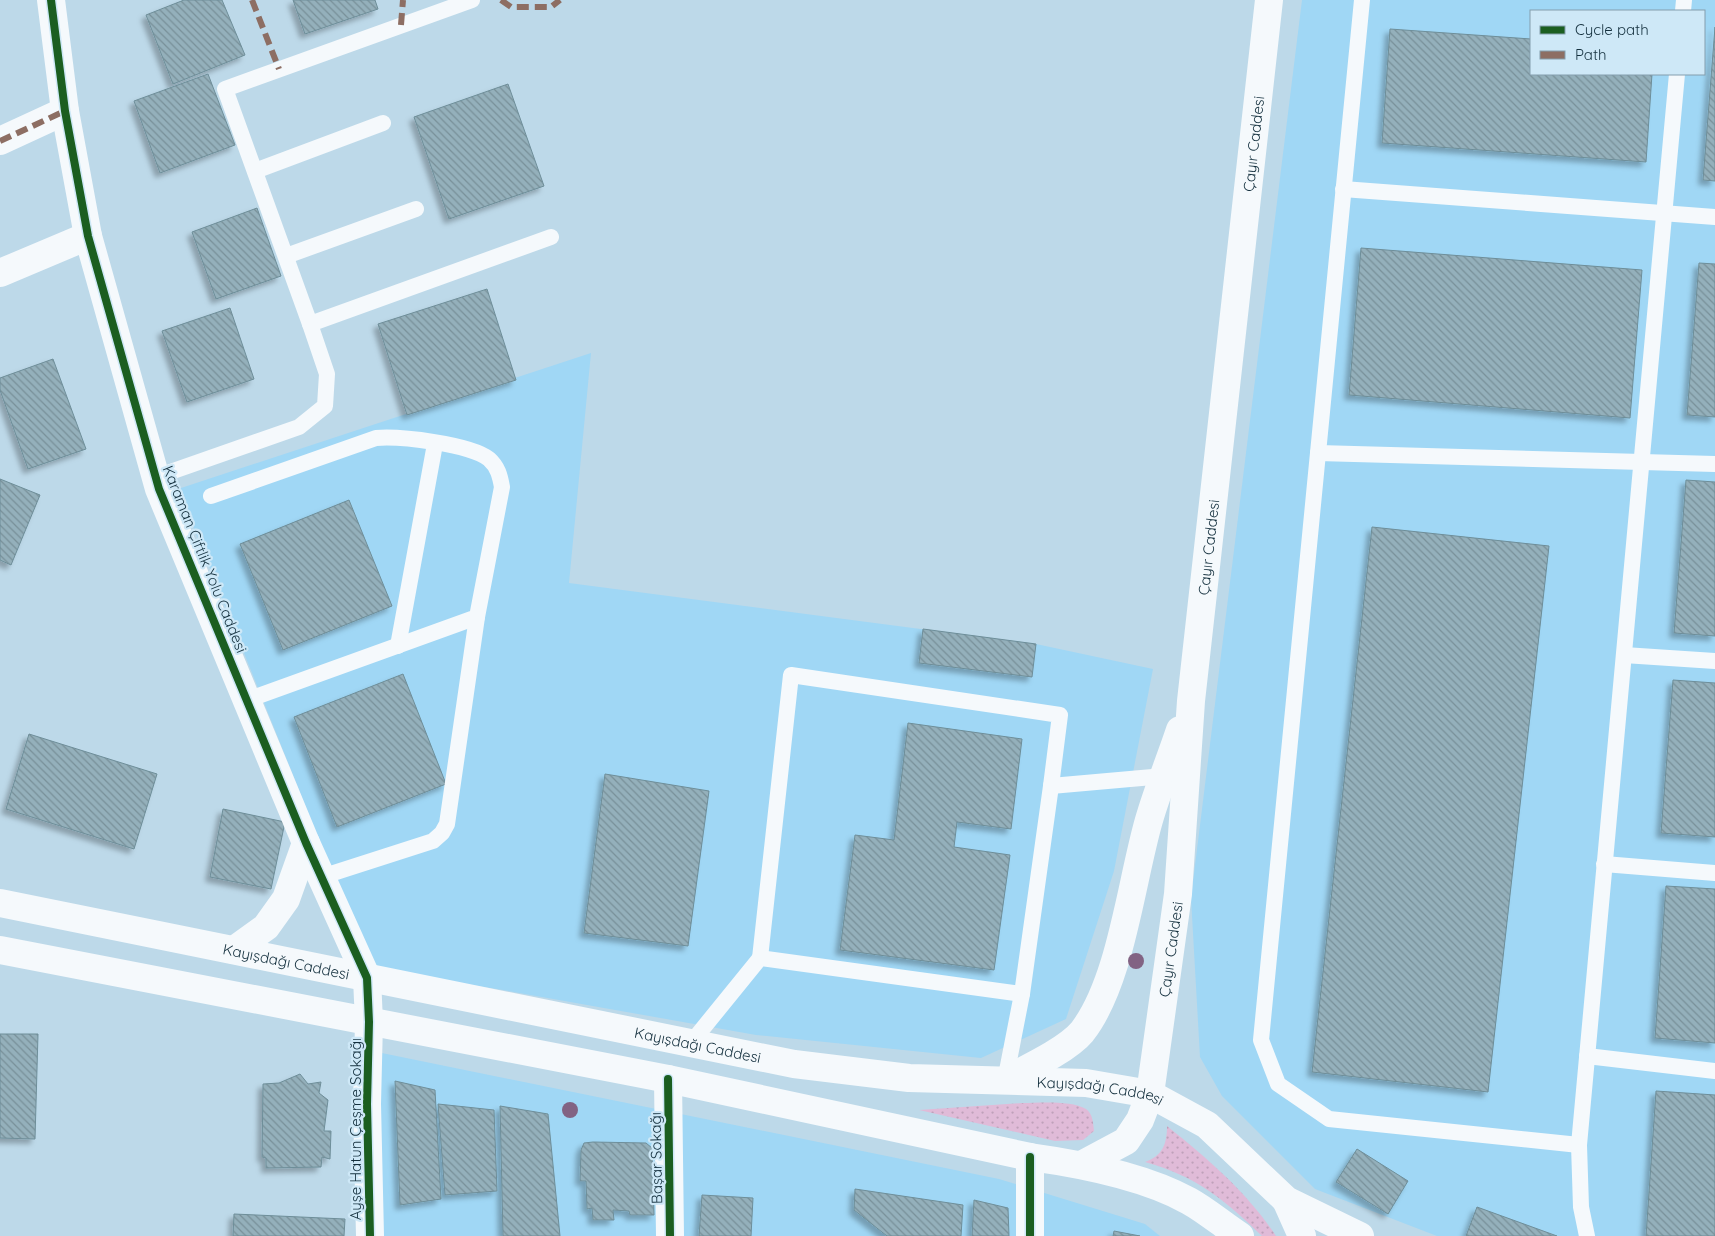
<svg xmlns="http://www.w3.org/2000/svg" width="1715" height="1236" font-family="Quicksand,sans-serif">
<style>
.built{fill:#a0d7f5;fill-rule:evenodd}
.grass{fill:url(#grass-dots)}
.building{fill:url(#building-back-hatch);stroke:#6e8e99;filter:url(#shadow)}
.lines{fill:none;stroke-linecap:round;stroke-linejoin:round}
.lane{stroke:#f5f9fc;stroke-width:16}
.street{stroke:#f5f9fc;stroke-width:28}
.secondary{stroke:#f5f9fc;stroke-width:28}
.primary{stroke:#f5f9fc;stroke-width:28}
.quiet{stroke:#8d6e63;stroke-width:6;stroke-dasharray:12 6;stroke-linecap:butt}
.cycleway-casing{stroke:#cee8f7;stroke-width:11}
.cycleway{stroke:#1b5e20;stroke-width:8}
.tree{fill:#826383}
.labels{text-anchor:middle;dominant-baseline:central;stroke-width:4.5;stroke-linejoin:round;paint-order:stroke}
.street-label{font-size:15px;fill:#14303e;stroke:#cee8f7}
</style>
<defs>
<pattern id="grass-dots" width="8" height="8" patternUnits="userSpaceOnUse" patternTransform="scale(1.25)"><rect width="8" height="8" fill="#e0bbd8"/><path d="M2 2h.1M6 6h.1" fill="none" stroke="#bfa1ba" stroke-width="1.8" stroke-linecap="round"/></pattern>
<pattern id="building-back-hatch" width="6" height="6" patternUnits="userSpaceOnUse" patternTransform="scale(1.25)"><rect width="6" height="6" fill="#94b0bb"/><path d="M-1 5l2 2M0 0l6 6M5-1l2 2" fill="none" stroke="#789099"/></pattern>
<filter id="shadow"><feDropShadow dx="-4.5" dy="4.5" stdDeviation="2.5" flood-color="#0004"/></filter>
</defs>
<rect width="100%" height="100%" fill="#bdd9e9"/>
<!-- built -->
<g class="built">
<path d="M1302 0H1715V1236H1437L1315 1189 1222 1096 1200 1057 1191 898ZM1531 11H1704V74H1531Z"/>
<polygon points="591,353 569,583 1036,644 1153,669 1114,871 1066,1019 981,1058 756,1035 503,990 371,969 178,489"/>
<polygon points="372,1051 999,1179 1145,1224 1160,1236 378,1236"/>
</g>
<!-- grass -->
<g class="grass">
<path d="M1022 1103C1039 1103 1071 1100 1086 1109 1093 1114 1093 1123 1094 1131L1083 1140 1055 1141 919 1110Z"/>
<path d="M1167 1126C1208 1159 1247 1192 1276 1236H1262C1225 1200 1196 1176 1145 1162 1162 1156 1167 1145 1167 1126Z"/>
</g>
<!-- building -->
<g class="building">
<polygon points="184,0 222,0 245,55 173,84 146,15"/>
<polygon points="293,0 375,0 378,9 305,34"/>
<polygon points="1715,27 1715,181 1703,180"/>
<polygon points="1390,29 1531,39 1531,74 1652,74 1646,162 1382,143"/>
<polygon points="208,74 235,145 160,173 134,101"/>
<polygon points="508,84 544,186 449,219 414,117"/>
<polygon points="257,208 281,276 216,299 192,232"/>
<polygon points="1361,248 1642,270 1630,418 1349,395"/>
<polygon points="1699,263 1715,264 1715,417 1687,415"/>
<polygon points="487,289 516,380 407,415 378,324"/>
<polygon points="230,308 254,379 187,402 162,331"/>
<polygon points="53,359 86,449 28,469 0,390 0,378"/>
<polygon points="0,479 40,495 11,565 0,560"/>
<polygon points="1686,480 1715,482 1715,636 1674,633"/>
<polygon points="349,500 392,606 283,650 240,544"/>
<polygon points="1372,527 1549,546 1488,1092 1312,1072"/>
<polygon points="923,629 1036,644 1032,677 919,663"/>
<polygon points="403,674 446,784 337,827 294,717"/>
<polygon points="1673,680 1715,683 1715,837 1661,833"/>
<polygon points="908,723 1022,739 1011,829 957,822 954,847 1010,855 994,970 840,950 855,835 894,840"/>
<polygon points="29,734 157,774 134,849 6,809"/>
<polygon points="605,774 709,791 688,946 584,933"/>
<polygon points="223,809 285,822 271,889 210,877"/>
<polygon points="1666,886 1715,889 1715,1043 1655,1038"/>
<polygon points="0,1034 38,1034 35,1139 0,1138"/>
<polygon points="300,1074 308,1084 321,1082 319,1093 328,1100 324,1131 331,1131 330,1159 322,1157 321,1167 266,1168 266,1158 262,1157 263,1084 279,1083"/>
<polygon points="395,1081 435,1090 441,1199 400,1205"/>
<polygon points="1656,1091 1715,1095 1715,1236 1646,1236"/>
<polygon points="438,1104 494,1110 497,1191 445,1195"/>
<polygon points="500,1106 548,1114 560,1236 503,1236"/>
<polygon points="593,1142 646,1143 652,1148 654,1215 630,1215 629,1211 613,1210 614,1220 593,1220 592,1208 587,1209 586,1181 580,1181 581,1150 584,1143"/>
<polygon points="1357,1149 1408,1181 1388,1214 1336,1182"/>
<polygon points="855,1189 963,1205 961,1236 887,1236 854,1210"/>
<polygon points="702,1195 753,1198 751,1236 699,1236"/>
<polygon points="974,1200 1008,1208 1009,1236 972,1236"/>
<polygon points="1477,1207 1557,1236 1466,1236"/>
<polygon points="234,1214 345,1219 344,1236 233,1236"/>
<polygon points="1114,1231 1140,1236 1113,1236"/>
</g>
<g class="lines">
<!-- lane -->
<g class="lane">
<polyline points="472,0 225,89 310,324 551,237"/>
<polyline points="1362,0 1261,1040 1278,1084 1329,1119 1579,1145"/>
<polyline points="1683,11 1684,0"/>
<polyline points="255,171 383,123"/>
<polyline points="1343,189 1715,217"/>
<polyline points="286,256 416,209"/>
<polyline points="1318,453 1715,464"/>
<polyline points="156,477 299,427 325,406 327,374 310,324"/>
<path d="M211 496 376 438C400 436 470 444 489 459 498 467 500 476 502 487L477 617 247 700"/>
<polyline points="398,646 435,444"/>
<polyline points="1624,655 1715,661"/>
<polyline points="1604,864 1715,873"/>
<polyline points="321,877 433,841 442,833 447,824 477,617"/>
<polyline points="760,958 791,675 1060,715 1051,786"/>
<polyline points="691,1043 760,958 1022,994"/>
<polyline points="1587,1056 1715,1071"/>
<polyline points="1005,1081 1022,994 1051,786 1164,776"/>
<polyline points="1587,1236 1581,1207 1579,1145 1677,74"/>
</g>
<!-- street -->
<g class="street">
<polyline points="0,141 65,111"/>
<polyline points="0,273 88,236"/>
<polyline points="668,1079 670,1236"/>
<polyline points="1030,1236 1030,1157"/>
</g>
<!-- secondary -->
<g class="secondary">
<polyline points="51,0 65,111 88,236 159,489 306,843 367,978 369,1022 367,1104 370,1236"/>
<polyline points="234,950 266,927 286,899 306,843"/>
</g>
<!-- primary -->
<g class="primary">
<path id="s1" d="M0 903 794 1064 909 1078 1086 1083 1150 1094 1207 1125 1286 1200 1360 1236"/>
<path d="M0 950 668 1079 1030 1157C1081 1164 1144 1176 1189 1201 1207 1211 1223 1225 1240 1236"/>
<path d="M1005 1080C1026 1069 1067 1050 1082 1032 1121 982 1131 882 1149 820 1158 789 1170 760 1180 730"/>
<path id="s2" d="M1083 1164 1126 1141 1140 1120 1150 1094 1178 894 1191 701 1269 0"/>
<polyline points="1286,1200 1302,1236"/>
</g>
<!-- quiet -->
<g class="quiet">
<polyline points="252,0 279,69"/>
<polyline points="501,0 511,7 551,7 560,0"/>
<polyline points="401,25 403,0"/>
<polyline points="0,141 65,111"/>
</g>
<defs>
<g id="cycleway">
<polyline points="51,0 65,111 88,236 159,489 306,843 367,978 369,1022 367,1104 370,1236"/>
<polyline points="668,1079 670,1236"/>
<polyline points="1030,1236 1030,1157"/>
</g>
</defs>
<!-- cycleway casing -->
<use href="#cycleway" class="cycleway-casing"/>
<!-- cycleway -->
<use href="#cycleway" class="cycleway"/>
</g>
<!-- trees -->
<g class="tree">
<circle cx="1136" cy="961" r="8"/>
<circle cx="570" cy="1110" r="8"/>
</g>
<g class="labels">
<!-- street labels -->
<g class="street-label">
<text stroke="none"><textPath href="#s2" startOffset="1058">Çayır Caddesi</textPath></text>
<text stroke="none"><textPath href="#s2" startOffset="652">Çayır Caddesi</textPath></text>
<text transform="translate(205 559) rotate(68)">Karaman Çiftlik Yolu Caddesi</text>
<text stroke="none"><textPath href="#s2" startOffset="248">Çayır Caddesi</textPath></text>
<text stroke="none"><textPath href="#s1" startOffset="292">Kayışdağı Caddesi</textPath></text>
<text stroke="none"><textPath href="#s1" startOffset="712">Kayışdağı Caddesi</textPath></text>
<text stroke="none"><textPath href="#s1" startOffset="1118">Kayışdağı Caddesi</textPath></text>
<text transform="translate(355 1129) rotate(-90)">Ayşe Hatun Çeşme Sokağı</text>
<text transform="translate(656 1158) rotate(-91)">Başar Sokağı</text>
</g>
</g>
<!-- legend -->
<rect x="1530" y="10" width="175" height="65" fill="#cee8f7" stroke="#849ead"/>
<rect x="1540" y="26" width="25" height="8" fill="#1b5e20" stroke="#849ead"/>
<text x="1575" y="35" font-size="15" fill="#14303e">Cycle path</text>
<rect x="1540" y="51" width="25" height="8" fill="#8d6e63" stroke="#849ead"/>
<text x="1575" y="60" font-size="15" fill="#14303e">Path</text>
</svg>
